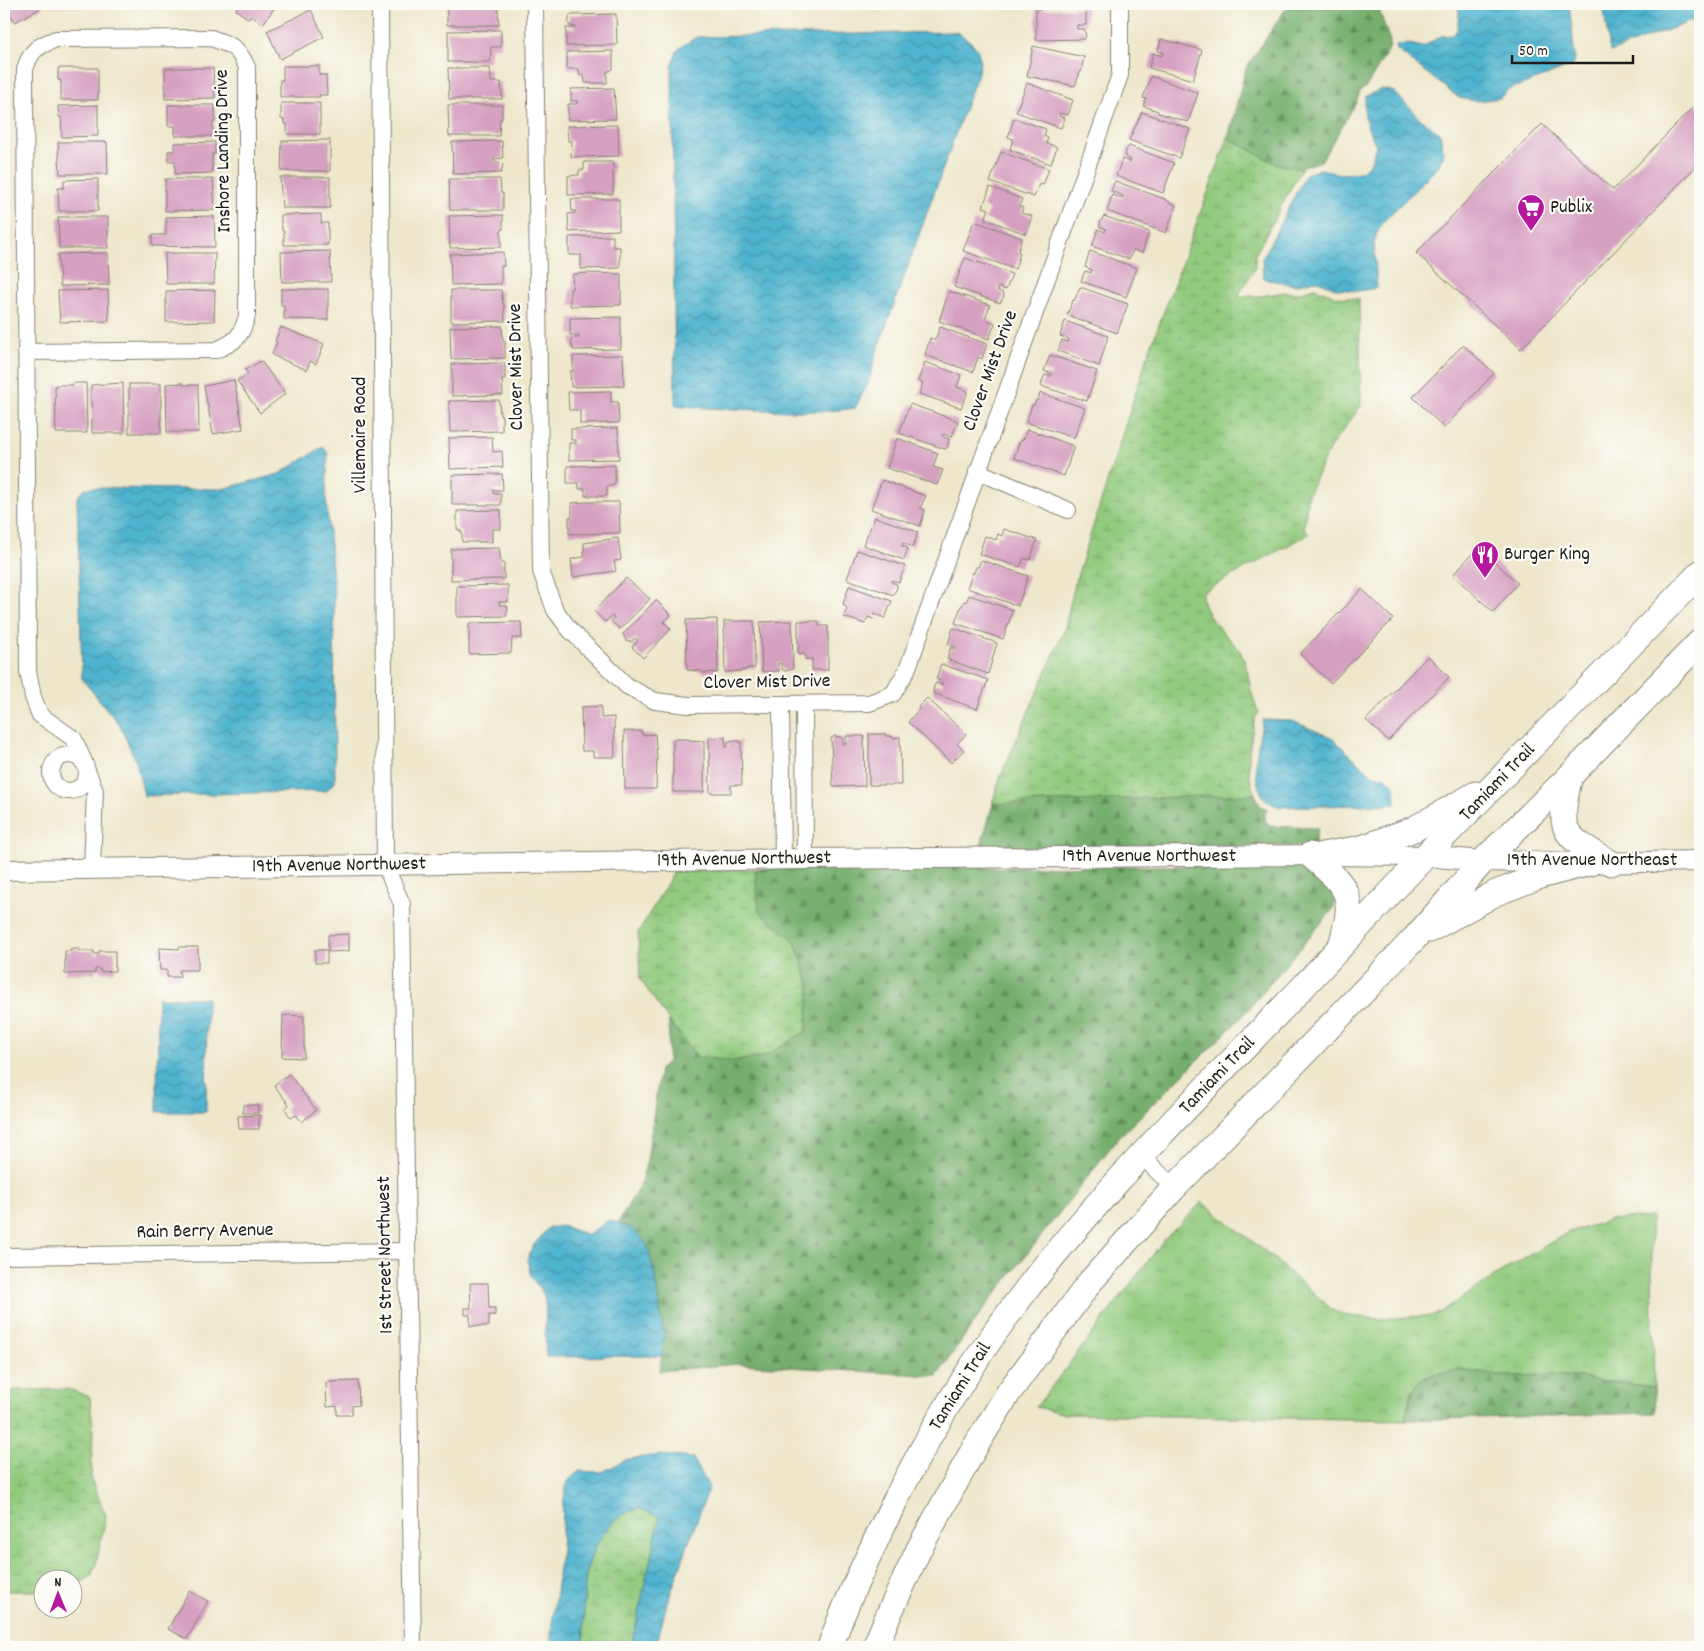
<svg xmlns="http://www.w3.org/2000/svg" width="1704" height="1651" font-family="Dekko,sans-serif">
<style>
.grass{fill:url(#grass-tufts);stroke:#57734d}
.forest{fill:url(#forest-firs);stroke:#486544}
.wetland{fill:url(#wetland-marsh);stroke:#57734d}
.water{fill:url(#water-waves);stroke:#366876}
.building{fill:#d6a0c1}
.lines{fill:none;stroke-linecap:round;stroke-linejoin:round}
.minor-casing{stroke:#858274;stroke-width:18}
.tertiary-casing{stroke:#858274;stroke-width:22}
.primary-casing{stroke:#858274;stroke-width:27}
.minor{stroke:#fff;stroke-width:16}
.tertiary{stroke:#fff;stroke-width:20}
.primary{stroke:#fff;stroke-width:25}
.labels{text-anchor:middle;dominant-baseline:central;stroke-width:4.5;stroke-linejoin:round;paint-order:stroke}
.street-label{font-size:20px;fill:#1c1c1c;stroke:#fdfcf7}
.poi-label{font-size:20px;fill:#1c1c1c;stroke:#fdfcf7;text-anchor:start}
</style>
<defs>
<pattern id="grass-tufts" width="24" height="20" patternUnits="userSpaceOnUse" patternTransform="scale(1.25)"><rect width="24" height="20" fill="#92ca7e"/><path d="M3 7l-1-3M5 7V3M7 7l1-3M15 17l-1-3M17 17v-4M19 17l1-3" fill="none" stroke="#7dad6c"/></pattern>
<pattern id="forest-firs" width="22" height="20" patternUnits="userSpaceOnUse" patternTransform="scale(1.25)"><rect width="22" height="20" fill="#75ae6d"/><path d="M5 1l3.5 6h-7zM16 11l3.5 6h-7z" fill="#5f8d59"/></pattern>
<pattern id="wetland-marsh" width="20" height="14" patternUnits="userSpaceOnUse" patternTransform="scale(1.25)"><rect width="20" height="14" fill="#92ca7e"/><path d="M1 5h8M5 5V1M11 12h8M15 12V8" fill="none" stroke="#7dad6c"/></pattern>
<pattern id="water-waves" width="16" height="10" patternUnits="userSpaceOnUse" patternTransform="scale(1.25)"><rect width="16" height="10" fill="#50b4cf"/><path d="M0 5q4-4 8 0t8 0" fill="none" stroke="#4292a7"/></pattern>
</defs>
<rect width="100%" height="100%" fill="#fdfcf7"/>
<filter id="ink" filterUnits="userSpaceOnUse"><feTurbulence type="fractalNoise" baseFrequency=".02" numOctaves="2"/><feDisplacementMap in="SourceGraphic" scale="10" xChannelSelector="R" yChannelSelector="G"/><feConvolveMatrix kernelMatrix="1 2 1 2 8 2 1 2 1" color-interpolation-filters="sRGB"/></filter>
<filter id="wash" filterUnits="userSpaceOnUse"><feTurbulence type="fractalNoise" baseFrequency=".0096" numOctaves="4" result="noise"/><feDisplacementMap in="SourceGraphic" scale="20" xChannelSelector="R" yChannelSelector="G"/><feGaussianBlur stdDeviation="1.12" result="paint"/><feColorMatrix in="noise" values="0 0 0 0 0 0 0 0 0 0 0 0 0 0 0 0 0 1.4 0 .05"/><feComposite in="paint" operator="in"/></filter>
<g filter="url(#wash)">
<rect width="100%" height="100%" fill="#eee7cc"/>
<!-- grass -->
<polygon class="grass" points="1202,1202 1270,1255 1334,1311 1349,1316 1381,1319 1436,1315 1514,1264 1567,1233 1610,1220 1651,1217 1654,1387 1556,1375 1499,1376 1460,1370 1434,1374 1424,1378 1412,1391 1405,1420 1066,1414 1036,1407 1164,1240"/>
<!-- forest -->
<g class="forest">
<polygon points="1289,4 1377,4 1390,41 1389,49 1366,87 1360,91 1356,103 1321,161 1304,166 1301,169 1276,164 1228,138 1246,68"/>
<polygon points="1255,794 1260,805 1268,810 1265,812 1265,820 1269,826 1318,828 1314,846 1308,842 1306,846 980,848 993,804"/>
<polygon points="1307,865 1336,891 1333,909 1242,1017 1118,1138 980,1314 937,1376 739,1364 659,1371 662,1356 654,1271 633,1229 618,1223 640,1185 647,1161 660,1069 668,1062 669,1021 698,1057 731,1061 763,1057 806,1030 810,986 794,940 759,912 755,869"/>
<path d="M1460 1370 1499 1376 1556 1375 1654 1387 1655 1413 1405 1420C1413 1378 1419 1376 1460 1370Z"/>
</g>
<!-- wetland -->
<g class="wetland">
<path d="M1228 138 1276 164 1301 169 1255 255V268L1238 296H1262L1285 292 1297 293 1315 288 1337 297 1359 299 1361 406 1332 445 1321 466 1308 495 1304 527 1309 534 1202 592C1201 618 1228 633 1241 653 1247 665 1249 678 1251 691 1253 698 1256 706 1259 713L1255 718C1250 743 1244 770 1255 794L992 804 1001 775 1064 631 1076 580 1147 357Z"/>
<polygon points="755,869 759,912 794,940 810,986 806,1031 763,1057 731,1061 698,1057 669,1021 640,979 638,933 672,875 672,870"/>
<polygon points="68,1389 90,1397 93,1429 91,1479 106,1516 96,1565 91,1576 79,1584 73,1586 72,1578 42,1578 42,1591 4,1591 4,1393 18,1390"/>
<path d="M638 1508 660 1517 631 1647H583C586 1599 576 1559 615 1520 620 1515 631 1511 638 1508Z"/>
</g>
<!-- water -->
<g class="water">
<polygon points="1458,4 1569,4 1575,57 1572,66 1508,90 1500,98 1476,101 1459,98 1397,50 1396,45 1408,44 1423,47 1441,36 1452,35 1457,30 1459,13"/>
<polygon points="1603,4 1700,4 1700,18 1610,52"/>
<path d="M956 32C989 50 982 64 970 94L876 354 868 384 855 408C825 413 793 411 763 410 733 409 704 409 675 405L672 69C674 50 681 45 698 37Z"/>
<path d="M1382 89 1395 92C1409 108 1421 122 1440 133L1444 155 1438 167 1381 224 1374 241 1377 288 1358 291 1338 289 1315 280 1295 285 1265 279 1263 276 1262 259 1306 174 1321 169 1340 174 1360 172 1370 164 1376 146C1368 129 1361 114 1366 96Z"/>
<polygon points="323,447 328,453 326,495 334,594 335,782 326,791 144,796 136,761 119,724 82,679 77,498 85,488 222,489 279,474"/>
<path d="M1263 720 1292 721 1331 737 1372 775 1385 777 1395 786 1396 804 1280 807C1276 805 1269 803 1266 800 1249 781 1258 742 1263 720Z"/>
<polygon points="158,998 207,998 206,1112 157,1112"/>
<polygon points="609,1220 633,1229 647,1244 654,1271 664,1337 662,1356 546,1357 545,1328 546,1310 544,1295 531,1276 527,1260 533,1246 548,1228 562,1226 588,1235"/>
<path d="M659 1455 693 1458 709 1487 667 1603 656 1647H631L660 1517 639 1508C631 1511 620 1515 615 1520 576 1559 586 1599 583 1647H551V1631L561 1553 563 1504 567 1482 579 1471 602 1472 628 1459Z"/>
</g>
<g id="blocks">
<!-- building -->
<g class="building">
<polygon points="5,4 41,4 43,7 15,22"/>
<polygon points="50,4 81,4 81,7 50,6"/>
<polygon points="87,4 119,4 119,7 87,6"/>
<rect x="175" y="4" width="18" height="2"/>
<polygon points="199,4 221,4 221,7 199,6"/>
<polygon points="239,4 277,4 263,24 251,16 249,19 236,10"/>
<polygon points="447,4 500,4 500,8 498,8 499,25 447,25"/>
<polygon points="1086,8 1086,25 1077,25 1077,29 1084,29 1086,36 1084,39 1036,40 1036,9"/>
<polygon points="311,10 324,37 280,59 267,31"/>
<polygon points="616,14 617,45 566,46 566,28 575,28 575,26 570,26 568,23 570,15"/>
<polygon points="501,30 501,47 491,47 490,62 448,62 448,31"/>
<polygon points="1161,39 1202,50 1193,80 1149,68 1153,53 1162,56 1163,52 1158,51"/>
<polygon points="1033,46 1084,57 1081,72 1080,72 1075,86 1027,76"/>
<polygon points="613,51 613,69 607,72 607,83 585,83 584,75 579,75 579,69 567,69 567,52"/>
<polygon points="283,66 319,66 319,75 326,75 327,95 319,95 320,97 280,97 280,80 283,80"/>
<polygon points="58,68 98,68 98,100 61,100 61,80 58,80"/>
<polygon points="165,68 213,68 215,98 165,99"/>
<polygon points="448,68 490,68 491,82 501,82 502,99 449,99"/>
<polygon points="1151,76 1198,93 1188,122 1158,113 1158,111 1143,106 1146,99 1143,98"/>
<polygon points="1027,83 1073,100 1068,115 1060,113 1059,116 1065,118 1061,128 1016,112"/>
<polygon points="614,88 616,119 568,120 568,104 577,104 577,101 571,101 571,89"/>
<polygon points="281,103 320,103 320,134 287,134 287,124 284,124 284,120 281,119"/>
<polygon points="1696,104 1700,108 1700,162 1521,349 1416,253 1542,124 1613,190"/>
<polygon points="98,105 98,136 62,137 61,117 59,117 58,106"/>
<polygon points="168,105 215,105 215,122 213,122 213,136 175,136 175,126 168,126"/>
<polygon points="448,105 502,105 502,119 500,119 499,136 449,136"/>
<polygon points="1142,112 1190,129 1179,158 1129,140"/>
<polygon points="1014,118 1046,129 1044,136 1048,138 1046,143 1057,147 1051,164 1010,150 1013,139 1008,137"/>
<polygon points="618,125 619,156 571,157 572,141 568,141 567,126"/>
<polygon points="330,140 330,171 281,171 282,141"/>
<polygon points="502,141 503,158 494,159 494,162 500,162 503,165 501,173 453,174 452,142"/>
<polygon points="58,142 107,142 108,174 60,174"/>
<polygon points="215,142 215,154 212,154 212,173 175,174 175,161 168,161 168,151 174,151 174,143"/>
<polygon points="1129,146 1174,163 1163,193 1116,176 1122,159 1130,162 1131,160 1125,157 1126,150"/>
<polygon points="1001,152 1049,169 1043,185 1039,184 1034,197 990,182"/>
<polygon points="584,162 612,162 614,169 613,170 613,194 568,195 568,176 579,175 579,170 584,170"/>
<polygon points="280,177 330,177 330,208 282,208"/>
<polygon points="98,179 98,211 59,211 58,188 64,188 64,180"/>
<polygon points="165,179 213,179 215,210 165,211"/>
<polygon points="449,179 500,179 501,193 503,193 503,210 450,210"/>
<polygon points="1115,181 1165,199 1165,200 1176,205 1166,233 1107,211 1112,195 1122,198 1123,196 1111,191"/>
<polygon points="990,187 1022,199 1019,206 1023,208 1021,213 1032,216 1026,234 985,219 989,209 983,207"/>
<polygon points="571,199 619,199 619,230 569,232 568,214 576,213 576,211 572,211"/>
<polygon points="321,214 321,223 328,223 328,245 284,245 284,231 282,231 282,226 281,226 281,215"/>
<polygon points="503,215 503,230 501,230 501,247 450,248 449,216"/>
<polygon points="214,216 215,247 152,246 152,235 166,235 166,217"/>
<polygon points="1104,216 1149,232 1142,253 1133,250 1129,259 1092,246 1098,229 1105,232 1106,229 1100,227 1100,222"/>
<polygon points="58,217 108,217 108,248 59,248"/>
<polygon points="974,221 1022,238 1018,252 1020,253 1015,269 963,251"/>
<polygon points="613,236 613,247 620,247 620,268 581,269 581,255 569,255 569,237"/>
<polygon points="330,251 331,282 282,282 281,252"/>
<polygon points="1090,251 1137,268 1126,297 1081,281 1085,271 1091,273 1092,270 1085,267"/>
<polygon points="503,252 504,266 501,266 501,284 451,285 450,254"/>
<polygon points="108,253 109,285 60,286 58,254"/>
<polygon points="165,253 215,253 214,284 166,284"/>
<polygon points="965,258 1012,274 1006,290 998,287 997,290 1003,293 1004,296 1000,303 954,287"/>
<polygon points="589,273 621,274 621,305 570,306 570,289 572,289 573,274"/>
<polygon points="1080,287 1128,304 1117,333 1067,315 1073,300 1074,301"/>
<polygon points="281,289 328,289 328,320 284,319 284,305 281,305"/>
<polygon points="108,290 109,321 60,322 58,291"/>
<polygon points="215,290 214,321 166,322 166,291"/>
<polygon points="451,290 501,290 503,304 504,304 505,321 451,322"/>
<polygon points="949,291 990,305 985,319 995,323 989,339 939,321"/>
<polygon points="621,317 621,349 573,350 571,341 572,338 579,338 578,335 570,335 570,318"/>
<polygon points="1065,321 1108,336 1099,366 1058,351 1062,340 1068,342 1069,339 1060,336"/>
<polygon points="502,326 503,341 505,341 505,358 451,359 450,327"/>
<polygon points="281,327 324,344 316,364 310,361 307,370 272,355 277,342 275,341"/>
<polygon points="940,327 987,344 982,359 978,357 973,372 925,355 930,338 935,340"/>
<polygon points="1463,345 1494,373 1444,428 1413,397"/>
<polygon points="623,355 624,386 571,387 570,371 573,371 573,356"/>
<polygon points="1050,355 1097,371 1087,401 1041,386 1044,376 1045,375 1051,376 1052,374 1044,371"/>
<polygon points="261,361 285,394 260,413 237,381 248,374 245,370"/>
<polygon points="925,362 961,375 957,387 968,391 961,408 919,394 923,383 918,381"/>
<polygon points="505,363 505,379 502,379 503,395 452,396 452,364"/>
<polygon points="234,380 243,429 213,434 204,386"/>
<polygon points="73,383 86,383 87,433 56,433 55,385 73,385"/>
<polygon points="123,383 124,433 92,433 91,385"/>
<polygon points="183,383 183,385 198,385 199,432 167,432 166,384"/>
<rect x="129" y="384" width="32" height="49"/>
<polygon points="611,391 611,402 618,402 619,423 580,424 580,410 569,410 568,392"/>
<polygon points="1040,393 1085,408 1074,438 1026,422 1032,405 1034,405 1036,400 1038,400"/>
<polygon points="499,400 500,415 502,415 502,431 450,432 449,401"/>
<polygon points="910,404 958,421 952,437 943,434 942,436 949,439 948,447 945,449 899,433"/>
<polygon points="618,428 619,459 569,460 569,443 576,443 576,440 571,440 571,429"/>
<polygon points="1027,429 1074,446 1064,476 1014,458 1019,443 1024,438"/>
<polygon points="492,437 493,452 502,451 503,467 450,469 449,438"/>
<polygon points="897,438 938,453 933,467 943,470 937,485 887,468"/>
<polygon points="615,465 615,483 612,486 607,486 607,496 585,496 585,489 579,489 579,483 567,483 567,466"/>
<polygon points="502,474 503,490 493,490 494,494 501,494 501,505 452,505 452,475"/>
<polygon points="882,480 926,496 920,508 925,510 920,526 871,509"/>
<polygon points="589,502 619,502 620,533 569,534 569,517 572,517 572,503"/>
<polygon points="501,510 501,529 492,529 492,542 462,542 462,532 457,529 457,511"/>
<polygon points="875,517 918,532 913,547 903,543 902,546 908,548 904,560 863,545"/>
<polygon points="1004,529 1037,540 1030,560 1024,558 1020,567 979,554 985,536 996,540 998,534 1002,536"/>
<polygon points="618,538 621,560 614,561 616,571 573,577 571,559 584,557 584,543"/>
<polygon points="1478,547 1518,583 1493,612 1453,575"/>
<polygon points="499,548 501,563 504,563 504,579 451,580 451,549"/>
<polygon points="857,550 905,566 899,582 891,580 891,582 897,584 897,588 893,595 847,579"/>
<polygon points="981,560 1028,576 1018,606 967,588 973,572 974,573 976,567 978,567"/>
<polygon points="626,578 650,599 620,629 611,621 614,618 612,616 605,622 594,611"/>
<polygon points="508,585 508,602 499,602 499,605 506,605 508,608 506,616 457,617 457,586"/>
<polygon points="849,586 892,601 885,618 874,614 873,619 868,617 865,624 844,617 847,608 843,604"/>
<polygon points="1362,589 1393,619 1331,683 1300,654"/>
<polygon points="969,595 1013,610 1003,639 955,623 961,606 962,606 964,601 966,602"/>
<polygon points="656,600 671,615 664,622 671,629 643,658 632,647 638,641 635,638 630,642 626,641 623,634"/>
<polygon points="717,619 718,672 703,673 703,671 687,670 686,620"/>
<polygon points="724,621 754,621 755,668 747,668 747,670 742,670 742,671 725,672"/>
<polygon points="792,621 793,669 785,671 782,669 781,663 778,663 779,671 762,672 760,622"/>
<polygon points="798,621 819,621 819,626 828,626 828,670 812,670 812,659 805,659 805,654 798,655"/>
<polygon points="521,622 522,638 512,638 511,653 469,654 469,623"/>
<polygon points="953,628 997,643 988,674 947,659 951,647 955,649 956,647 948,644"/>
<polygon points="1428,656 1449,677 1388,741 1366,720"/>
<polygon points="941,664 988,680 977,709 933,693 934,686 936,683 942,685 943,682 936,679"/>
<polygon points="927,698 966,734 957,744 964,750 951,763 908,722 920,708 918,707"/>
<polygon points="601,706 601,718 614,717 615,757 593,757 593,751 582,751 581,707"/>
<polygon points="624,731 642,731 642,735 655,734 657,758 656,789 625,789"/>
<polygon points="869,734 886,734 886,736 892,736 892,738 900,737 901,785 869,785"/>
<polygon points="835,736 843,738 843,744 846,744 846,736 864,736 865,786 833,787 831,738"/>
<polygon points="725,737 726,747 728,747 728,741 741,741 742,785 731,785 731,793 710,793 709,738"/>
<polygon points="673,739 689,739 689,740 704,741 704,792 673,792"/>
<polygon points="349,934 349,951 328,952 328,935"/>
<rect x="1697" y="945" width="3" height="36"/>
<polygon points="179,947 198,947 198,970 179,970 180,977 167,977 167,970 160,970 159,948 179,949"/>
<polygon points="71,949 79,949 79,951 94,951 94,954 99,954 99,951 115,951 115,971 100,972 100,969 95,969 95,973 65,974 65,951 71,951"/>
<rect x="315" y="950" width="12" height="13"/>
<polygon points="283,1015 304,1016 304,1058 282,1057"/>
<polygon points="289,1074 316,1110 302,1122 296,1115 291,1118 285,1109 289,1105 274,1085"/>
<rect x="243" y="1105" width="15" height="8"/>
<polygon points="259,1115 259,1129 239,1129 238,1116"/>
<polygon points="470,1283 488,1283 489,1308 495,1308 495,1315 489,1315 489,1326 470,1326 470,1315 465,1315 465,1308 471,1308"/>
<polygon points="358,1381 359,1405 352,1406 352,1415 337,1415 337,1406 327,1407 326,1382"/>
<polygon points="189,1591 208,1601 187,1639 168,1629"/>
</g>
</g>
</g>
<g filter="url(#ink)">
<use href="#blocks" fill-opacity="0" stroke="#858274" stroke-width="1"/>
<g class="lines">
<defs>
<g id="minor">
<polyline points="380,4 385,865 402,904 413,1647"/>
<polyline points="535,4 541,571 555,610 570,630 627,686 655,701 688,705 869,703 893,694 907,670 1120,75 1120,4"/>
<path d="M26 352 216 350C236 342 241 337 247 316V67C237 46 233 46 211 38L56 39C38 46 30 50 25 70L28 671 33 697 40 715 74 739 84 762"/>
<polyline points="977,471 1068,510"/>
<polyline points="804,704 805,859"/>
<polyline points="781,705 783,859"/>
<circle cx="69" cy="773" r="18"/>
<polyline points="88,773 95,791 92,869"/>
<polyline points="1142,1156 1174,1188"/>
<polyline points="4,1256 407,1251"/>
</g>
<polyline id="tertiary" points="4,870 805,859 1322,855 1425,856 1483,861 1590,863 1700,861"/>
<g id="primary">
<path d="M1570 776C1556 834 1563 835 1611 863"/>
<path d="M1310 855C1351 890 1355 894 1341 946"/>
<polyline points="1322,855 1362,848 1414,829 1476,794"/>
<polyline points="1429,930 1496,893 1540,876 1590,863"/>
<path d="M830 1647C845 1604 866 1561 886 1519 927 1435 975 1355 1033 1281 1115 1177 1211 1083 1303 987 1344 943 1385 898 1427 854 1518 761 1610 667 1700 573"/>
<polyline points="875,1647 888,1616 919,1549 975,1447 1009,1392 1090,1282 1174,1188 1414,939 1483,861 1570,776 1700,642"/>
</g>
</defs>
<!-- minor casing -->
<use href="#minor" class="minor-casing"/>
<!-- tertiary casing -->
<use href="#tertiary" class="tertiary-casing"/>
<!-- primary casing -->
<use href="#primary" class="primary-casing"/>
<!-- minor -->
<use href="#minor" class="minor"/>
<!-- tertiary -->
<use href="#tertiary" class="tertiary"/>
<!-- primary -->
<use href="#primary" class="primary"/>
</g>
</g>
<!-- icons -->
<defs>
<symbol id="supermarket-pin" viewBox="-11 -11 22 30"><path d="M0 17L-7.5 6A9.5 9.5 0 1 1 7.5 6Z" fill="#b5179e" stroke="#fdfcf7"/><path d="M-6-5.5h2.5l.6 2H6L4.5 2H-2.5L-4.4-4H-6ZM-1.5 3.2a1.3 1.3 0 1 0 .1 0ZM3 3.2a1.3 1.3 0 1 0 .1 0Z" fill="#fff"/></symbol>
<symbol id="restaurant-pin" viewBox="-11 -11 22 30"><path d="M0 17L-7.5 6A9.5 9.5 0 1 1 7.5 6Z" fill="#b5179e" stroke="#fdfcf7"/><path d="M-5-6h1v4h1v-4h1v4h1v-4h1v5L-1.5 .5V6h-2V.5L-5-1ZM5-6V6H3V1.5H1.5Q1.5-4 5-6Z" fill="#fff"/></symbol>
</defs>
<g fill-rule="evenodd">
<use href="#supermarket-pin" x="1515" y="192" width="32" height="43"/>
<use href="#restaurant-pin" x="1469" y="539" width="32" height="43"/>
</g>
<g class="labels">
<!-- street labels -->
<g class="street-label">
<text transform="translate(224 151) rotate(-91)">Inshore Landing Drive</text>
<text transform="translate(517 367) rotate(-91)">Clover Mist Drive</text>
<text transform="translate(991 371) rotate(-70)">Clover Mist Drive</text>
<text transform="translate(361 435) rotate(-90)">Villemaire Road</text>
<text transform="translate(767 683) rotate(-1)">Clover Mist Drive</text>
<text transform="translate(1498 783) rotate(-46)">Tamiami Trail</text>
<text x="1149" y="857">19th Avenue Northwest</text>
<text transform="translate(744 860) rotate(-1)">19th Avenue Northwest</text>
<text x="1592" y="861">19th Avenue Northeast</text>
<text transform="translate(339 866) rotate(-1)">19th Avenue Northwest</text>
<text transform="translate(1218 1076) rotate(-46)">Tamiami Trail</text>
<text transform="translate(205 1232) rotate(-1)">Rain Berry Avenue</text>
<text transform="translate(386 1255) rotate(-91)">1st Street Northwest</text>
<text transform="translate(961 1387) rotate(-58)">Tamiami Trail</text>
</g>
<!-- poi labels -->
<g class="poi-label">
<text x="1550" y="208">Publix</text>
<text x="1504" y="555">Burger King</text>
</g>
</g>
<!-- margin -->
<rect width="1704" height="1651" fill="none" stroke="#fdfcf7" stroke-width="20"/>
<!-- north arrow -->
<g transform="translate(58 1594) rotate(359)"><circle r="24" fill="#fdfcf7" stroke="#a3a29f"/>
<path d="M0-4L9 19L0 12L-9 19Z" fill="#b5179e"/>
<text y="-8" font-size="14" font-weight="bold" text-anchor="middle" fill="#1c1c1c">N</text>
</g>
<!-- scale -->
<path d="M1512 55v8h121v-8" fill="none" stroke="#1c1c1c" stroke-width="2.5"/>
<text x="1519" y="55" font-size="15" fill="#1c1c1c" stroke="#fdfcf7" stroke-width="4" paint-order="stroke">50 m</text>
</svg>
